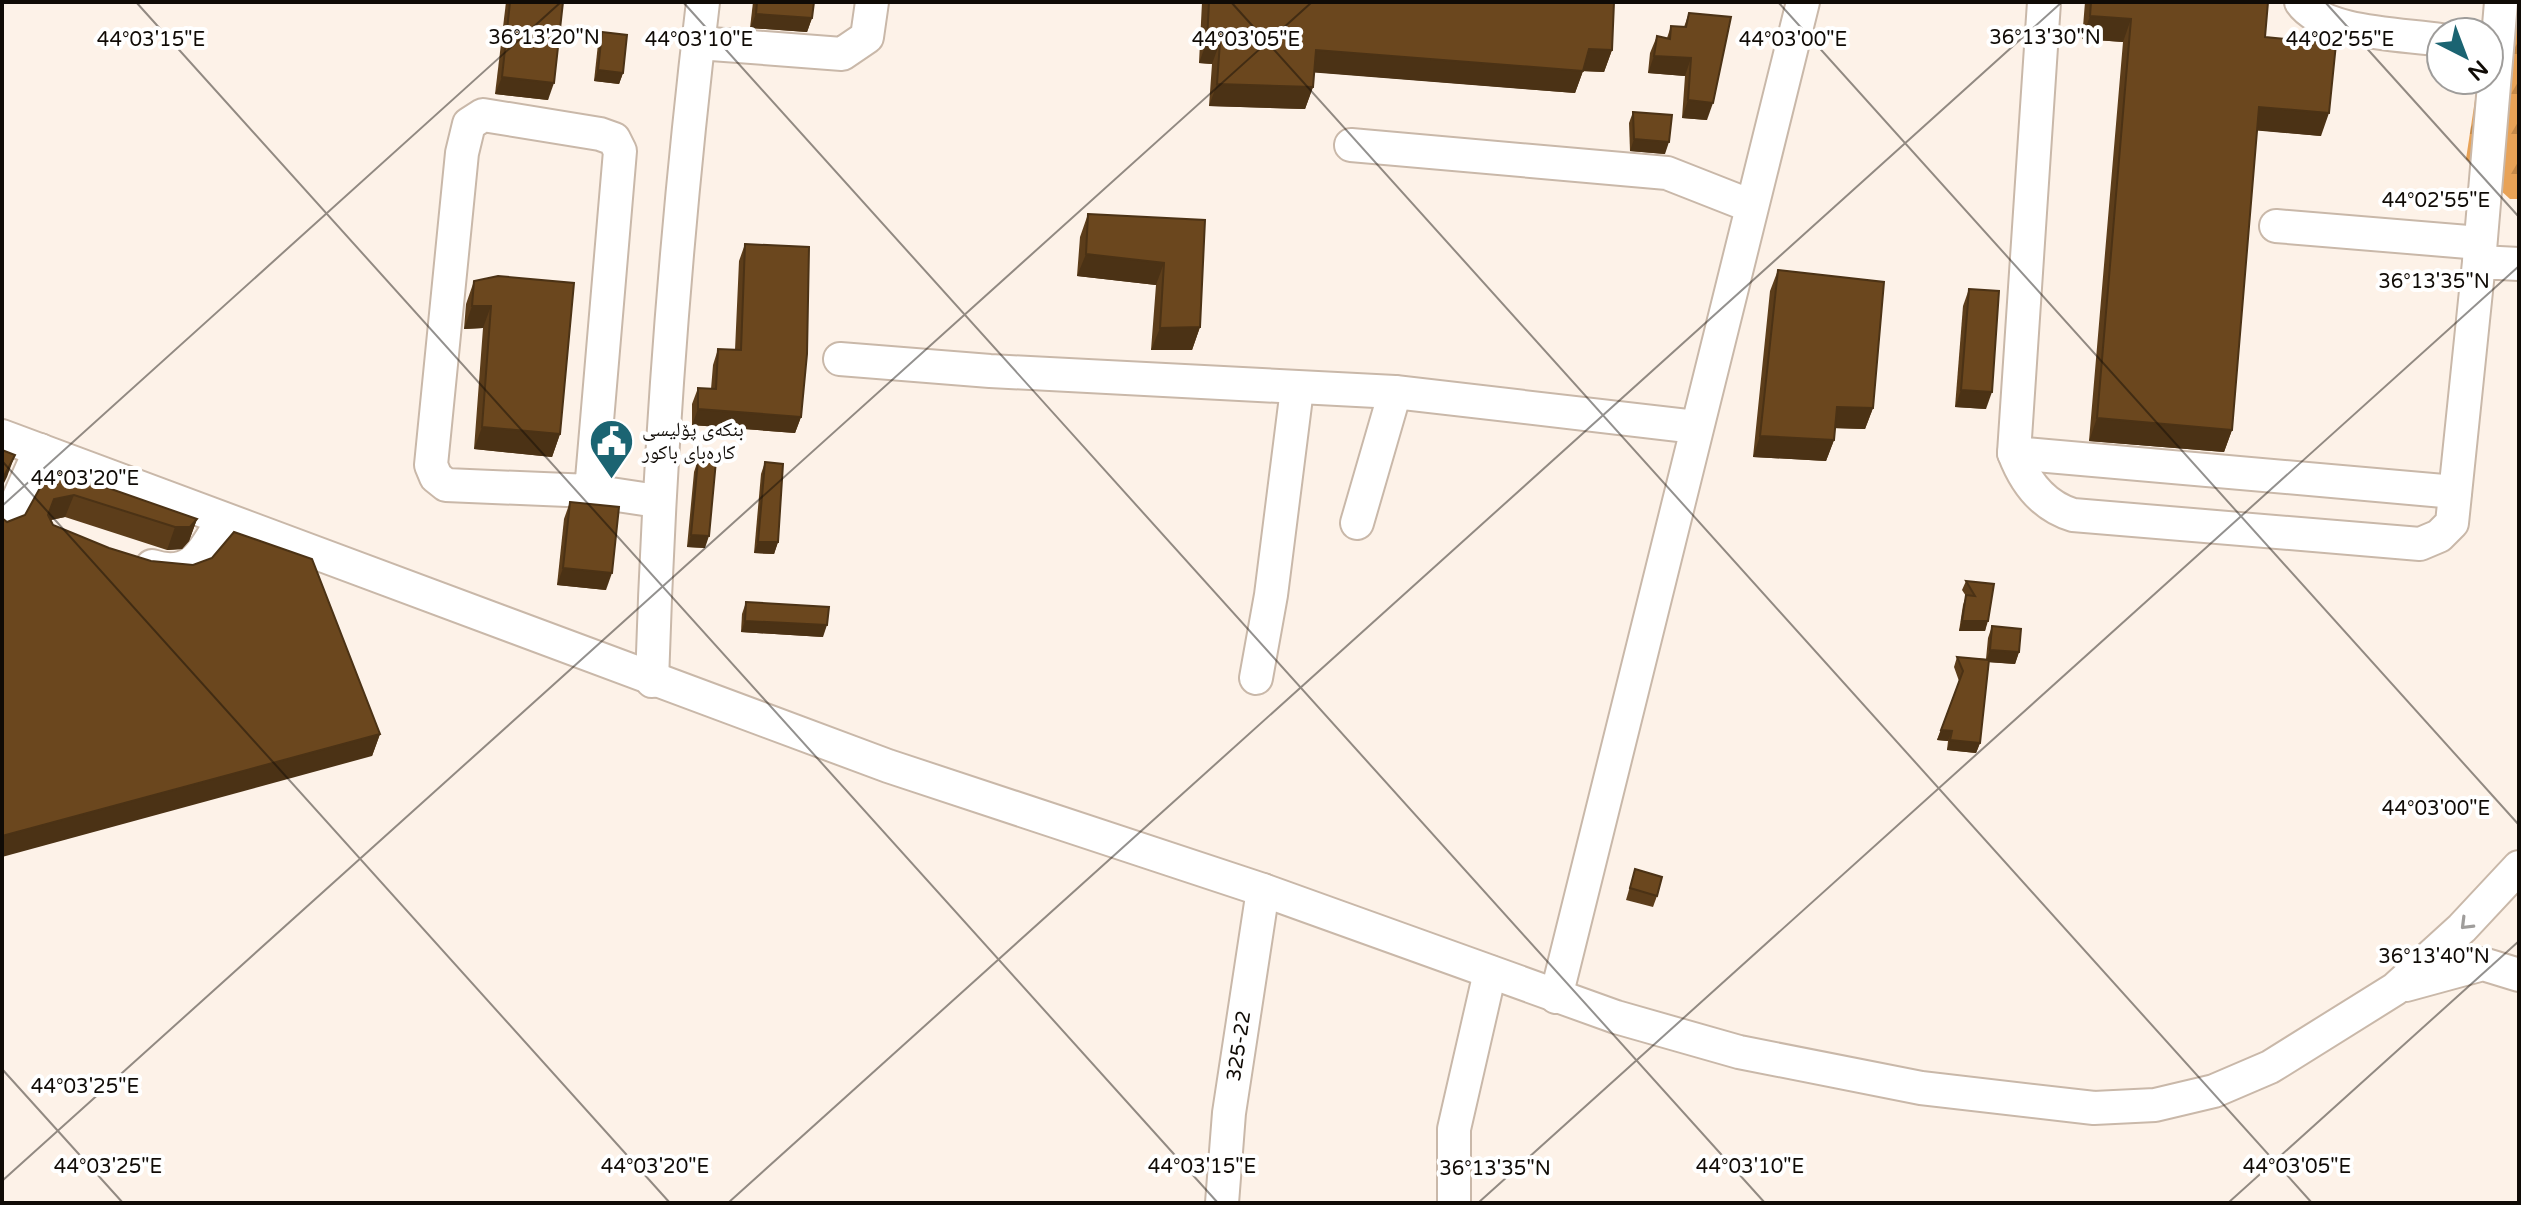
<svg xmlns="http://www.w3.org/2000/svg" width="2521" height="1205" font-family="'Varela Round','Noto Naskh Arabic',sans-serif">
<style>
.forest{fill:url(#forest-firs)}
.lines{fill:none;stroke-linecap:round;stroke-linejoin:round}
.minor-casing{stroke:#c9b8a9;stroke-width:36}
.minor{stroke:#fff;stroke-width:32}
.wall{fill:#5c3d1a}
.shaded-wall{fill:#4b3215}
.building{fill:#6b471e;stroke:#4b3215;stroke-width:2}
.oneway{stroke:#9f9d9b}
.ticks{fill:none;stroke:#100b06;stroke-width:2;stroke-opacity:0.45}
.labels{text-anchor:middle;dominant-baseline:central;stroke-width:8;stroke-linejoin:round;paint-order:stroke}
.poi-label{font-size:20px;fill:#100b06;stroke:#fff;text-anchor:start}
.street-label{font-size:20px;fill:#100b06;stroke:#fff}
.ticks-label{font-size:20px;text-anchor:middle;fill:#100b06;stroke:#fff;stroke-width:8;stroke-linejoin:round;paint-order:stroke}
</style>
<defs>
<pattern id="forest-firs" width="22" height="20" patternUnits="userSpaceOnUse" patternTransform="scale(2)"><rect width="22" height="20" fill="#e8a256"/><path d="M5 1l3.5 6h-7zM16 11l3.5 6h-7z" fill="#c68a49"/></pattern>
</defs>
<rect width="100%" height="100%" fill="#fdf2e8"/>
<!-- forest -->
<polygon class="forest" points="2511,2 2519,2 2519,199 2510,199 2466,159 2478,80"/>
<g class="lines">
<defs>
<g id="minor">
<path d="M2044 2 2014 453C2025 482 2043 506 2073 515L2420 544 2439 536 2452 523 2479 262 2519 264"/>
<path d="M2301 2C2323 34 2403 34 2441 40"/>
<polyline points="698,43 842,54 867,37 872,2"/>
<polyline points="1351,145 1667,173 1751,206"/>
<polyline points="2276,226 2480,243"/>
<polyline points="2479,262 2501,2"/>
<polyline points="840,359 990,371 1395,392 1696,427"/>
<polyline points="2,436 888,766 1263,890 1616,1017 1739,1052 1921,1088 2094,1108 2155,1105 2214,1091 2270,1067 2395,989 2462,928 2519,867"/>
<polyline points="2014,453 2455,492"/>
<polyline points="591,491 620,151 614,139 600,134 483,115 469,124 462,153 431,465 436,477 446,485 591,491 657,501"/>
<polyline points="1357,523 1395,392"/>
<polyline points="2,526 13,511 40,450"/>
<path d="M152 566C193 580 205 549 223 519"/>
<polyline points="1256,678 1271,595 1297,389"/>
<path d="M652 681C659 454 676 228 703 2"/>
<polyline points="2406,985 2483,964 2519,975"/>
<polyline points="1556,997 1803,2"/>
<path id="s1" d="M1222 1203 1229 1113 1263 890"/>
<polyline points="1454,1203 1454,1129 1490,972"/>
</g>
</defs>
<!-- minor casing -->
<use href="#minor" class="minor-casing"/>
<!-- minor -->
<use href="#minor" class="minor"/>
</g>
<!-- wall -->
<g class="wall">
<polygon points="506,2 563,2 548,100 495,94"/>
<polygon points="753,2 814,2 812,18 807,32 750,28"/>
<polygon points="1202,2 1614,2 1612,50 1604,72 1583,71 1575,93 1314,72 1313,87 1305,109 1209,106 1212,64 1199,63"/>
<polygon points="2085,2 2268,2 2265,37 2321,136 2257,130 2232,430 2224,452 2089,441 2123,42 2082,39"/>
<polygon points="1689,13 1707,120 1682,118 1685,76 1648,73 1650,53 1657,36 1667,38 1671,26 1684,27"/>
<polygon points="602,32 623,73 619,84 594,81 598,44"/>
<polygon points="1633,112 1665,154 1630,151 1629,123"/>
<polygon points="1088,214 1205,220 1200,327 1192,350 1151,350 1156,285 1077,276 1080,237"/>
<polygon points="745,244 801,417 795,433 692,425 692,404 698,388 711,389 713,365 718,349 735,350 739,261"/>
<polygon points="1778,270 1873,408 1865,429 1835,428 1834,440 1826,461 1753,457 1770,291"/>
<polygon points="498,276 560,434 552,457 474,449 483,328 464,329 466,304 474,281"/>
<polygon points="1969,289 1986,409 1955,407 1963,306"/>
<polygon points="698,460 705,548 687,547 694,472"/>
<polygon points="765,462 778,542 774,554 754,553 761,474"/>
<polygon points="51,468 197,519 189,541 182,549 167,550 65,517 51,520 53,525 380,734 372,756 7,522 25,515"/>
<polygon points="570,502 606,590 557,585 564,519"/>
<polygon points="1966,581 1994,584 1985,631 1959,631 1963,605 1966,596 1962,590"/>
<polygon points="746,602 823,637 741,632 742,614"/>
<polygon points="1992,626 2019,652 2015,664 1989,662 1980,743 1976,753 1947,750 1948,741 1937,740 1959,681 1954,667 1957,657 1986,659 1988,638"/>
<polygon points="1635,869 1657,896 1653,907 1626,900"/>
</g>
<!-- shaded-wall -->
<g class="shaded-wall">
<polygon points="756,14 812,18 807,32 750,28"/>
<polygon points="2090,16 2131,19 2123,42 2082,39"/>
<polygon points="1207,41 1220,42 1212,64 1199,63"/>
<polygon points="1589,49 1612,50 1604,72 1581,71"/>
<polygon points="1316,50 1583,71 1575,93 1308,72"/>
<polygon points="1654,56 1691,58 1685,76 1648,73"/>
<polygon points="598,70 623,73 619,84 594,81"/>
<polygon points="502,77 554,83 548,100 495,94"/>
<polygon points="1217,84 1313,87 1305,109 1209,106"/>
<polygon points="1688,100 1713,103 1707,120 1682,118"/>
<polygon points="2259,107 2329,113 2321,136 2251,130"/>
<polygon points="1634,139 1669,142 1665,154 1630,151"/>
<polygon points="1086,254 1164,263 1156,285 1077,276"/>
<polygon points="472,306 491,306 483,328 464,329"/>
<polygon points="1200,327 1192,350 1151,350 1160,328"/>
<polygon points="1961,390 1992,392 1986,409 1955,407"/>
<polygon points="1837,407 1873,408 1865,429 1830,428"/>
<polygon points="698,409 801,417 795,433 692,425"/>
<polygon points="2097,418 2232,430 2224,452 2089,441"/>
<polygon points="482,427 560,434 552,457 474,449"/>
<polygon points="1760,436 1834,440 1826,461 1753,457"/>
<polygon points="15,455 7,477 2,487 2,480"/>
<polygon points="74,495 65,517 46,521 54,499"/>
<polygon points="197,519 189,541 182,549 167,550 175,527"/>
<polygon points="691,535 709,536 705,548 687,547"/>
<polygon points="758,542 778,542 774,554 754,553"/>
<polygon points="563,568 612,573 606,590 557,585"/>
<polygon points="745,621 827,625 823,637 741,632"/>
<polygon points="1962,621 1988,621 1985,631 1959,631"/>
<polygon points="1990,650 2019,652 2015,664 1986,662"/>
<polygon points="1941,730 1952,731 1948,741 1937,740"/>
<polygon points="380,734 372,756 2,857 2,836"/>
<polygon points="1950,740 1980,743 1976,753 1947,750"/>
</g>
<!-- building -->
<g class="building">
<polygon points="510,2 563,2 554,83 502,77"/>
<polygon points="757,2 814,2 812,18 756,14"/>
<polygon points="1209,2 1614,2 1612,50 1589,49 1583,71 1316,50 1313,87 1217,84 1220,42 1207,41"/>
<polygon points="2091,2 2268,2 2265,37 2336,44 2329,113 2259,107 2232,430 2097,418 2131,19 2090,16"/>
<polygon points="1689,13 1731,17 1713,103 1688,100 1691,58 1654,56 1657,36 1670,39 1671,26 1686,27"/>
<polygon points="602,32 627,35 623,73 598,70"/>
<polygon points="1633,112 1672,115 1669,142 1634,139"/>
<polygon points="1088,214 1205,220 1200,327 1160,328 1164,263 1086,254"/>
<polygon points="745,244 809,247 807,354 801,417 698,409 698,388 716,389 718,349 741,350"/>
<polygon points="1778,270 1884,282 1873,408 1837,407 1834,440 1760,436"/>
<polygon points="498,276 574,283 560,434 482,427 491,306 472,306 474,281"/>
<polygon points="1969,289 1999,291 1992,392 1961,390"/>
<polygon points="2,450 15,455 2,480"/>
<polygon points="698,460 716,461 709,536 691,535"/>
<polygon points="765,462 783,464 778,542 758,542"/>
<polygon points="51,468 197,519 190,527 175,527 74,495 54,499 48,515 53,525 109,548 151,561 193,565 212,558 234,532 312,559 380,734 2,836 2,518 7,522 25,515"/>
<polygon points="570,502 619,507 612,573 563,568"/>
<polygon points="1966,581 1994,584 1988,621 1962,621 1966,595 1975,596"/>
<polygon points="746,602 829,607 827,625 745,621"/>
<polygon points="1992,626 2021,629 2019,652 1990,650"/>
<polygon points="1957,657 1989,660 1980,743 1950,740 1952,731 1941,730 1963,671"/>
<polygon points="1635,869 1662,877 1657,896 1630,888"/>
</g>
<!-- one-way arrows -->
<defs><path id="oneway-chevron" d="M-2-3.5L2.5 0L-2 3.5" fill="none" stroke-width="1.6" stroke-linecap="round" stroke-linejoin="round" transform="scale(2)"/></defs>
<use class="oneway" href="#oneway-chevron" transform="translate(2466 924) rotate(135)"/>
<!-- ticks -->
<path class="ticks" d="M136 2 1218 1203M683 2 1765 1203M1231 2 2312 1203M1778 2 2519 825M2325 2 2519 217M2 461 670 1203M2 506 561 2M2 1069 123 1203M2 1181 1312 2M728 1203 2062 2M1478 1203 2519 266M2228 1203 2519 941"/>
<!-- icons -->
<defs>
<symbol id="civic-pin" viewBox="-11 -11 22 30"><path d="M0 17L-7.5 6A9.5 9.5 0 1 1 7.5 6Z" fill="#1b6472" stroke="#fff"/><path d="M-.6-6.5H3V-4.5H.6V-3L4-1V1h2V6H-6V1h2V-1L-.6-3ZM-1.2 2.5V6h2.4V2.5Z" fill="#fff"/></symbol>
</defs>
<g fill-rule="evenodd">
<use href="#civic-pin" x="586" y="416" width="51" height="69"/>
</g>
<g class="labels">
<!-- poi labels -->
<g class="poi-label">
<text x="642" y="430">بنکەی پۆلیسی<tspan x="642" dy="23">کارەبای باکور</tspan></text>
</g>
<!-- street labels -->
<g class="street-label">
<text stroke="none"><textPath href="#s1" startOffset="158">325-22</textPath></text>
</g>
</g>
<g class="ticks-label">
<text x="544" y="44">36°13'20"N</text>
<text x="2045" y="44">36°13'30"N</text>
<text x="151" y="46">44°03'15"E</text>
<text x="699" y="46">44°03'10"E</text>
<text x="1246" y="46">44°03'05"E</text>
<text x="1793" y="46">44°03'00"E</text>
<text x="2340" y="46">44°02'55"E</text>
<text x="2436" y="207">44°02'55"E</text>
<text x="2434" y="288">36°13'35"N</text>
<text x="85" y="485">44°03'20"E</text>
<text x="2436" y="815">44°03'00"E</text>
<text x="2434" y="963">36°13'40"N</text>
<text x="85" y="1093">44°03'25"E</text>
<text x="108" y="1173">44°03'25"E</text>
<text x="655" y="1173">44°03'20"E</text>
<text x="1202" y="1173">44°03'15"E</text>
<text x="1750" y="1173">44°03'10"E</text>
<text x="2297" y="1173">44°03'05"E</text>
<text x="1495" y="1175">36°13'35"N</text>
</g>
<!-- border -->
<rect width="2521" height="1205" fill="none" stroke="#100b06" stroke-width="8"/>
<!-- north arrow -->
<g transform="translate(2465 56) rotate(138)"><circle r="38" fill="#ffffff" stroke="#9f9d9b" stroke-width="2"/>
<path d="M0-6L14 30L0 20L-14 30Z" fill="#1b6472"/>
<text y="-12" font-size="22" font-weight="bold" text-anchor="middle" fill="#100b06">N</text>
</g>
</svg>
